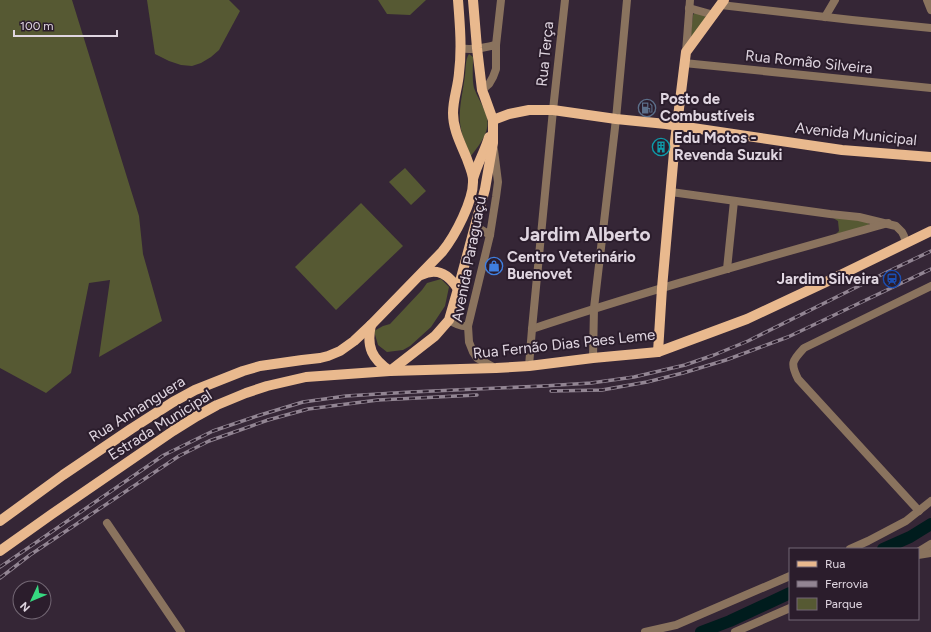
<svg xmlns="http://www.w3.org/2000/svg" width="931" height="632" font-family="Figtree,sans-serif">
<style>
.green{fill:#565933}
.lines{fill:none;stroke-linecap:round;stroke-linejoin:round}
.river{stroke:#001c1d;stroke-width:12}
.minor{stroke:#8a735e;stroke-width:8}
.major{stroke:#e9b98e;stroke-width:10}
.rail-casing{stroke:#928593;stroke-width:3.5}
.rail{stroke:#2b1d2c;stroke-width:2;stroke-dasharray:6;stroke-linecap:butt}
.labels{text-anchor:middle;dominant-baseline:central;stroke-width:4;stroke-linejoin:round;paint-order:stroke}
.street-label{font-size:15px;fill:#e0d6e1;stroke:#2b1d2c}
.poi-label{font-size:15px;font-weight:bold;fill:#e0d6e1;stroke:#2b1d2c;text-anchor:start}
.district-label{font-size:19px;font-weight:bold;fill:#e0d6e1;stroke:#2b1d2c}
</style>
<rect width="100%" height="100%" fill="#352636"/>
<!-- green -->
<g class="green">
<polygon points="0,0 72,0 139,216 143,254 162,321 99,357 110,280 89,283 71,373 46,393 0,368"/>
<polygon points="147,0 229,0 240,11 219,50 211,57 201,63 192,66 181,65 169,61 155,54"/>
<polygon points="378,0 426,0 410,15 387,14"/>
<polygon points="695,12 704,14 706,18 690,40 693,15"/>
<path d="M469 54 473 57C473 67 472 79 474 88 477 97 483 105 486 114 492 130 480 144 471 156 468 152 467 147 465 142 455 118 462 100 465 75 466 68 465 60 469 54Z"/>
<polygon points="405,168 426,191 411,205 389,182"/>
<polygon points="361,203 403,246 336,310 295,267"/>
<polygon points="833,218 868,220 869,226 835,235 839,231 838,221"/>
<polygon points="441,279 449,287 445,306 431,327 410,346 403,350 387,352 378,345 374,331 383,326 390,324 422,290 427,283"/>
</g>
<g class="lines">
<!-- river -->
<g class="river">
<polyline points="883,549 910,537 931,524"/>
<polyline points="701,632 730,621 790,593"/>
</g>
<!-- minor -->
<g class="minor">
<polyline points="927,0 931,10"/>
<polyline points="721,5 852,20 931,28"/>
<polyline points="689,8 714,15"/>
<polyline points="825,17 835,0"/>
<path d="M461 48C472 51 485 47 496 45"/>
<polyline points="686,52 690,0"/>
<polyline points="684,63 931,88"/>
<polyline points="482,90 489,84 493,77 496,69 496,45 501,0"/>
<polyline points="494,150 498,182 496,197 490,235 468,326 469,342 473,352 477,358 495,368"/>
<polyline points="671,192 830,214 859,217 896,226 902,232 904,236 906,243"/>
<polyline points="475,226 490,235"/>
<polyline points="727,269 734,201"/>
<path d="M449 320C455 324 461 327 468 326"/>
<path d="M532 329C649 290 769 257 888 223"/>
<polyline points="593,358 594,308 616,119 627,0"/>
<polyline points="529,366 532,329 553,110 565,0"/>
<path d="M919 511 798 379C790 363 792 361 804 348L931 286"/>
<polyline points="107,523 181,632"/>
<polyline points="850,549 868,541 906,521 931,501"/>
<polyline points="918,552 931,544"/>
<polyline points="918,555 931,553"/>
<polyline points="645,632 676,625 790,576"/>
<polyline points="735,632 790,608"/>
</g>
<!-- major -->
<g class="major">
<polyline points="493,120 509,114 529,110 553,110 616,119 666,124 842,150 931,157"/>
<path d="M473 179C477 164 485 151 489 137"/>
<path d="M421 275C438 267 449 275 458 289"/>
<path d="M371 325C366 347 372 359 390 371L496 368 529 366 593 358 658 352 747 319 826 282 931 231"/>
<polyline points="658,352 662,288 675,141 686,52 724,0"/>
<path d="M0 521 63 475 131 429 173 402 195 390 243 371 260 366 302 360 320 358 328 356 340 351 354 341 371 325 442 252C455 236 474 200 473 180 473 173 469 165 467 159 461 144 453 130 453 113 453 99 458 87 459 73 462 49 460 25 458 0"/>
<polyline points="0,551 52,514 173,431 197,416 217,405 246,393 267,386 306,377 390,371 435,336 449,320 458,289 485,189 493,143 493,120 484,95 482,90 477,48 473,0"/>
</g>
<defs>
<g id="rail">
<polyline points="551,391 602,390 647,382 683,373 726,360 788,337 931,269"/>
<polyline points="0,567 164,455 213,431 257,416 303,402 346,396 411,392 544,386 591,383 634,377 685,365 714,355 748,341 885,273 931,251"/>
<polyline points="0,578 30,555 179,456 209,441 268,420 308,409 378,400 477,395"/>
</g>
</defs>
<!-- rail casing -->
<use href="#rail" class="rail-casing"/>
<!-- rail -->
<use href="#rail" class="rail"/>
</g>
<!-- icons -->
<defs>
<symbol id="fuel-ring" viewBox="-11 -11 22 22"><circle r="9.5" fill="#2b1d2c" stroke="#5c6f8a" stroke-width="1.5"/><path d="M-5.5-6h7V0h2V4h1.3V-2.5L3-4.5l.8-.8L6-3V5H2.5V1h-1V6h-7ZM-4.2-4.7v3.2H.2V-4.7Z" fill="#5c6f8a"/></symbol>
<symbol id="building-ring" viewBox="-11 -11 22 22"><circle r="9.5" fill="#2b1d2c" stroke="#0f9aa8" stroke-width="1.5"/><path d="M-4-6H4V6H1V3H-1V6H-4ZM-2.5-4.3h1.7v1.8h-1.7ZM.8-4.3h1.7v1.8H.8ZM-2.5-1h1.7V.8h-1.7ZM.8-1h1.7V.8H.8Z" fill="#0f9aa8"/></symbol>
<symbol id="shop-ring" viewBox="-11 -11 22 22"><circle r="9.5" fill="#2b1d2c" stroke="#3f7fe0" stroke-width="1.5"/><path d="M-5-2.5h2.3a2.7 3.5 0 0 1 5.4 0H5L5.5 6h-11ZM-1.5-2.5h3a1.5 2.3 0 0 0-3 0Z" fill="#3f7fe0"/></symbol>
<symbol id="station-ring" viewBox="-11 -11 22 22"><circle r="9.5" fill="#2b1d2c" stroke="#1a4fb4" stroke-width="1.5"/><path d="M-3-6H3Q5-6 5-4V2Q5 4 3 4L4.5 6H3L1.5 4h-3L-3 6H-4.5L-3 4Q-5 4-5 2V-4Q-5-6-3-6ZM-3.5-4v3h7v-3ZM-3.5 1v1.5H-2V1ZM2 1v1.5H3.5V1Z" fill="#1a4fb4"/></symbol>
</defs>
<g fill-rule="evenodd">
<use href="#fuel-ring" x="637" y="98" width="20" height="20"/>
<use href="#building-ring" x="651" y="137" width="20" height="20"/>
<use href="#shop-ring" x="484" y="256" width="20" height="20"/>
<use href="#station-ring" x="882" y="269" width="20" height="20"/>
</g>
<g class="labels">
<!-- street labels -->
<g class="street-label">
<text transform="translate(545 54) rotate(-84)">Rua Terça</text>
<text transform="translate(809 62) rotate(6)">Rua Romão Silveira</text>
<text transform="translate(856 134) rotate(6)">Avenida Municipal</text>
<text transform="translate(469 259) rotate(-79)">Avenida Paraguaçú</text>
<text transform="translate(564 344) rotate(-6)">Rua Fernão Dias Paes Leme</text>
<text transform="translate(137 409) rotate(-32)">Rua Anhanguera</text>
<text transform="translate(160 425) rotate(-32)">Estrada Municipal</text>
</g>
<!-- poi labels -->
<g class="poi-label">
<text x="660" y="99">Posto de<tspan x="660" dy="17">Combustíveis</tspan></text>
<text x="674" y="138">Edu Motos -<tspan x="674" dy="17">Revenda Suzuki</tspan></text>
<text x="507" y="257">Centro Veterinário<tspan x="507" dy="17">Buenovet</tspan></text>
<text x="879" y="279" text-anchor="end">Jardim Silveira</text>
</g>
<!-- district labels -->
<g class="district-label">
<text x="585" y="234">Jardim Alberto</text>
</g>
</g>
<!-- legend -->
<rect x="789" y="548" width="130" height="72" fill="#2b1d2c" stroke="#736774"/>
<rect x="797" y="561" width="20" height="6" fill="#e9b98e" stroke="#736774"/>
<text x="825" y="568" font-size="12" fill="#e0d6e1">Rua</text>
<rect x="797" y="581" width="20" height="6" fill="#928593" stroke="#736774"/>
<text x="825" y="588" font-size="12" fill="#e0d6e1">Ferrovia</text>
<rect x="797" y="598" width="20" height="12" fill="#565933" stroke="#736774"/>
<text x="825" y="608" font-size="12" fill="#e0d6e1">Parque</text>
<!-- north arrow -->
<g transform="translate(32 600) rotate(226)"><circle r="19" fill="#2b1d2c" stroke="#736774"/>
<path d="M0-3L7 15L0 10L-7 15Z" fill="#36d880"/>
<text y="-6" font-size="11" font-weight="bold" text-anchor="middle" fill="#e0d6e1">N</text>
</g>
<!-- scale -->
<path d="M14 30v6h103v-6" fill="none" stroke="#e0d6e1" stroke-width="2"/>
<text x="20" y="30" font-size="12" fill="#e0d6e1" stroke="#2b1d2c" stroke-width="3" paint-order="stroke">100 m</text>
</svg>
